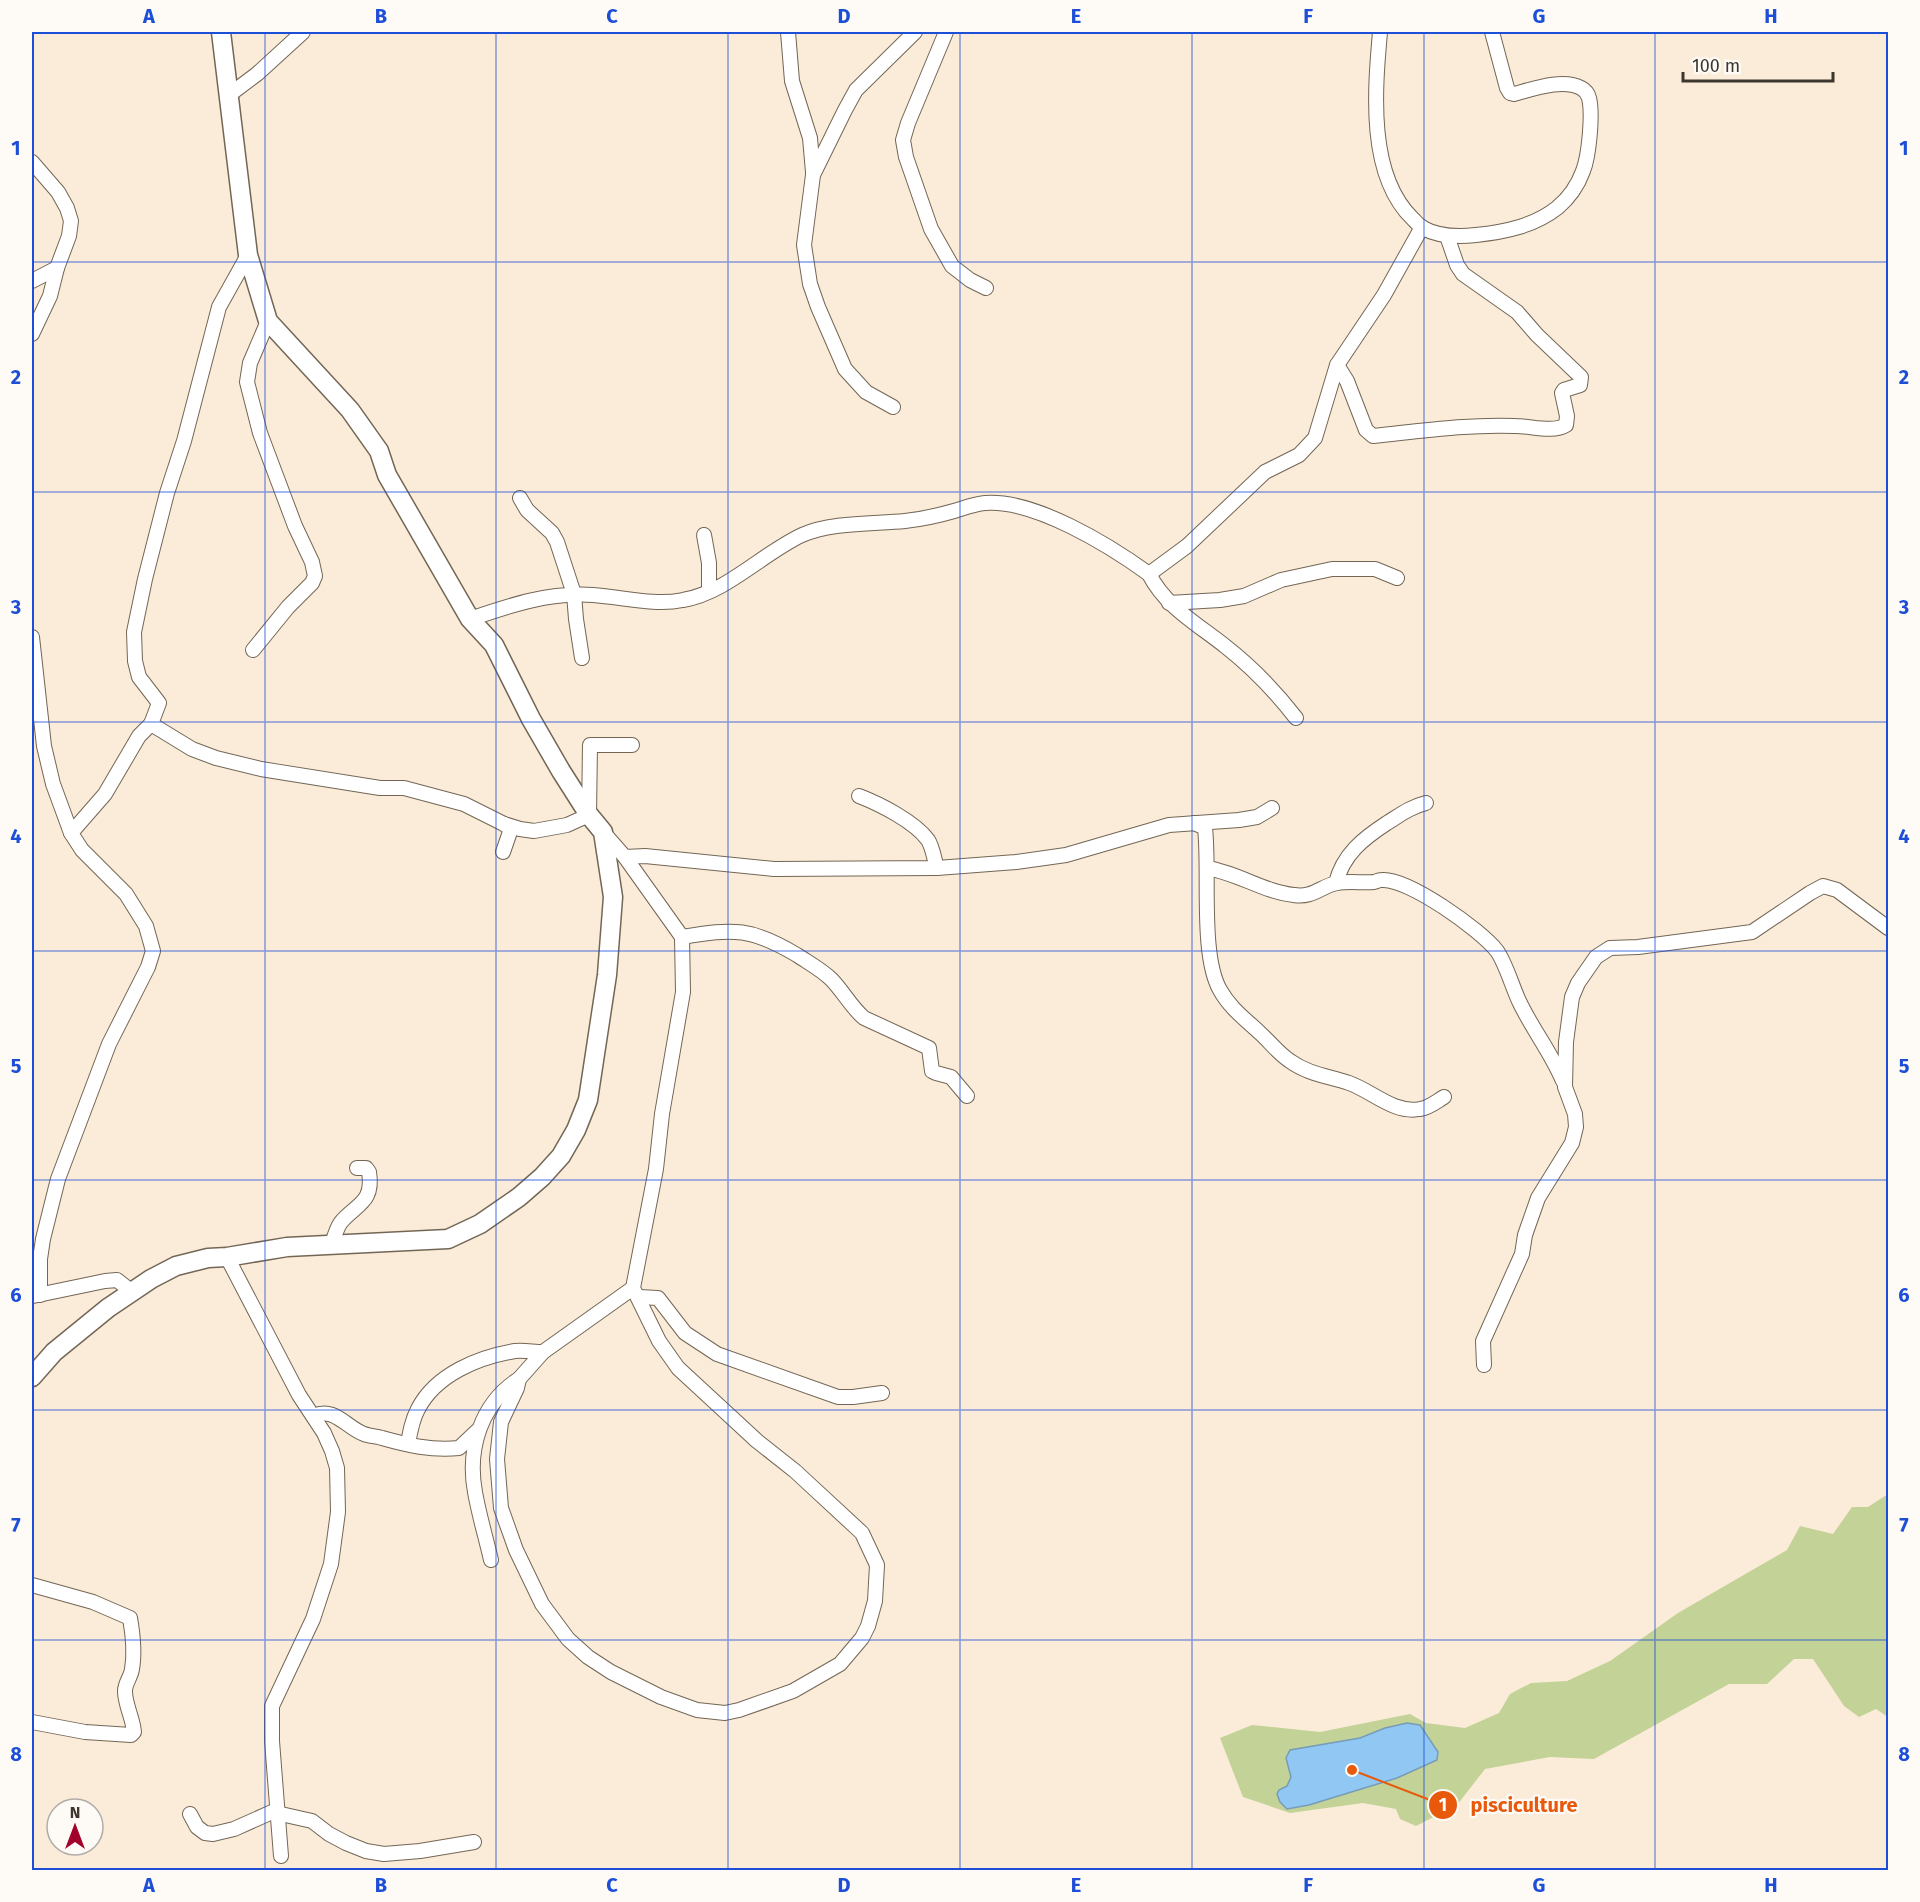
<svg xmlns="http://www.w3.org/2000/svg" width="1920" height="1902" font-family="'Fira Sans',sans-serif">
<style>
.green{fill:#c3d297}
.water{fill:#90c7f3;stroke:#779cb8;stroke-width:1.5}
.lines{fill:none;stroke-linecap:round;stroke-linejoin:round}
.minor-casing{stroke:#736655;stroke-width:16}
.major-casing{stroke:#736655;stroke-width:21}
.minor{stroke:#fff;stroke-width:14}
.major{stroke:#fff;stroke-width:18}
.grid{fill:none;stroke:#1d4ed8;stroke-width:1.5;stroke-opacity:0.55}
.leader{fill:none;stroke:#e8590c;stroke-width:2}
.callout-dot{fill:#e8590c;stroke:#fefbf7;stroke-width:2}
.mark-label{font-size:18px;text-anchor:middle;font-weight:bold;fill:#fff}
.callout-label{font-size:20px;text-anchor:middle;font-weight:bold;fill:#e8590c;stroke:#fefbf7;stroke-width:4.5;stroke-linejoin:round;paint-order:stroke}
.neatline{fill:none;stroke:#1d4ed8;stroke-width:2}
.grid-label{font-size:20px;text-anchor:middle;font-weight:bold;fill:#1d4ed8}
</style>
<rect width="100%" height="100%" fill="#fbecd9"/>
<!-- green -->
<polygon class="green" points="1888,1494 1888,1717 1876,1709 1859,1717 1844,1706 1813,1659 1794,1659 1767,1684 1729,1684 1594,1759 1550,1757 1485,1769 1457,1805 1416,1826 1400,1819 1396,1809 1363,1803 1290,1813 1243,1797 1220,1738 1252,1725 1320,1732 1410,1714 1426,1723 1465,1728 1499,1713 1510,1694 1531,1683 1567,1681 1610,1661 1678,1613 1787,1550 1800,1526 1833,1534 1852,1507 1868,1507"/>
<!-- water -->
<polygon class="water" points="1407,1723 1420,1725 1438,1752 1437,1760 1397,1778 1309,1805 1287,1809 1280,1802 1277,1794 1279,1790 1287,1786 1291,1777 1286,1758 1290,1750 1360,1738 1385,1728"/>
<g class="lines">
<defs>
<g id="minor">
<polyline points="788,32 792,81 810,138 813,172"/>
<polyline points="946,32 908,123 903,140 906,157 931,229 952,266 970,280 986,288"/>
<path d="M1380 32C1375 89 1367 175 1413 219 1416 222 1419 226 1423 228 1439 237 1458 237 1476 235 1505 232 1534 226 1557 208 1569 198 1578 185 1583 171 1589 156 1593 114 1589 98 1588 94 1585 90 1581 88 1563 78 1533 89 1514 94L1510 93 1507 88 1492 32"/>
<polyline points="229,95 257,74 303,32"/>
<polyline points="32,162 58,192 67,208 71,221 69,236 57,268 50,296 32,334"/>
<polyline points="32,281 57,268"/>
<path d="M1337 365 1347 381 1366 430 1373 436C1421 431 1468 424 1516 426 1531 426 1553 433 1566 425L1567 416 1562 393 1564 390 1580 385 1581 377 1537 335 1517 312 1463 274 1457 265 1447 236"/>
<polyline points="893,407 866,392 845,369 818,307 810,284 804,245 813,175 845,110 856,90 915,32"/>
<polyline points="520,498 527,510 552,533 557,542 574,594 576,619 582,658"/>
<polyline points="704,535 709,563 709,591"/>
<path d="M1149 574C1166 607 1196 623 1225 646 1252 667 1275 691 1296 718"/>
<polyline points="1169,603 1220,600 1244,596 1281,580 1332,569 1375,569 1397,578"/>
<path d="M470 619C511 605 549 592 593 595 623 597 654 606 683 600 726 593 763 553 802 535 831 522 874 524 905 521 922 519 937 516 954 511 964 508 974 504 985 503 1034 499 1109 545 1149 574L1187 546 1265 472 1299 455 1315 438 1337 365 1384 295 1422 227"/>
<polyline points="32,637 44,746 53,784 71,833"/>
<polyline points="253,650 288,607 312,583 315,576 312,562 295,526 260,433 247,382 250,363 268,321"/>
<polyline points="151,724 192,749 216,758 261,769 380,788 404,788 464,804 504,824 520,829 534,831 567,825 589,815 590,745 632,745"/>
<path d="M859 796C880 804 915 822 928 840 933 848 934 859 937 868"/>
<path d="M1194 823 1205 828C1210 871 1200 955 1220 990 1230 1008 1245 1019 1260 1033 1270 1042 1278 1053 1290 1061 1308 1074 1328 1076 1349 1083 1372 1091 1394 1114 1420 1109 1429 1108 1437 1101 1444 1097"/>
<polyline points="603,832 625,857 682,937 683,992 662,1114 656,1169 633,1288 543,1352 519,1379 517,1388 501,1422 497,1459 501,1508 516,1550 542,1604 568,1639 588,1657 611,1672 661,1697 697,1710 725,1713 739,1710 793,1691 840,1664 862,1638 868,1626 875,1601 877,1565 862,1533 795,1471 757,1441 678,1368 659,1341 633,1288"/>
<polyline points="503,852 511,829 504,824"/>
<polyline points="625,857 645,856 774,869 937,868 1016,862 1066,855 1169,825 1239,820 1257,817 1272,808"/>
<path d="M1207 868C1238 873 1264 892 1294 895 1313 898 1321 886 1337 883 1349 881 1362 883 1374 882 1379 881 1377 880 1382 880 1408 878 1481 930 1497 951 1506 964 1512 986 1519 1001 1532 1029 1551 1052 1563 1081"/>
<path d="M1336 883C1343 854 1364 838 1387 823 1400 815 1410 807 1426 803"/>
<path d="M682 937C734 928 752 928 797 955 809 963 822 970 831 979 843 991 851 1007 864 1018L929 1048 932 1071 936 1073 951 1077 967 1096"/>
<path d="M332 1243C335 1236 337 1226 342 1221 357 1204 374 1202 369 1172L366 1168H357"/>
<polyline points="227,1257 299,1395 324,1433 332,1451 337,1468 338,1512 331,1564 313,1619 272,1706 272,1741 281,1856"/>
<polyline points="40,1295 40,1259 43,1239 58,1179 109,1044 148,967 153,951 146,926 126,894 82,850 71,833 105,794 139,736 151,724 159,703 139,677 135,661 134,632 145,579 167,493 184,441 219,307 248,255"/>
<polyline points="33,1296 105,1281 117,1280 131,1291"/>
<polyline points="639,1297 658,1298 685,1333 717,1354 838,1397 853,1397 882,1393"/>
<polyline points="1484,1365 1483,1341 1522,1254 1525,1235 1538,1198 1572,1143 1576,1127 1575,1114 1565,1087 1566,1042 1572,997 1578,983 1596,957 1610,948 1638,947 1752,932 1810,893 1823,886 1837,890 1888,928"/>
<path d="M314 1416C334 1406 347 1428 364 1434 369 1436 376 1436 382 1438 407 1445 432 1451 459 1448L477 1431"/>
<path d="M408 1444C410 1432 412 1420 418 1409 436 1374 479 1357 515 1351 524 1350 534 1352 543 1352"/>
<path d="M491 1560C486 1538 479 1515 475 1492 467 1449 481 1403 519 1379"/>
<path d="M32 1585 93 1602 130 1618C133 1635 135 1652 132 1669 131 1677 125 1683 125 1691 125 1705 133 1718 134 1732L131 1735 85 1732 32 1722"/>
<polyline points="190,1814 197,1827 205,1833 213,1834 234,1829 272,1812 312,1821 329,1834 346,1843 366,1851 384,1854 420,1851 474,1842"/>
</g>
<polyline id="major" points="32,1377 54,1352 108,1308 151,1279 176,1266 208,1258 227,1257 287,1247 448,1239 480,1224 519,1197 542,1177 561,1156 576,1130 588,1100 607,975 613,897 603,832 589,815 561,771 531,719 494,645 470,619 387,475 379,451 350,410 268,321 248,255 221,32"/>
</defs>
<!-- minor casing -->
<use href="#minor" class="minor-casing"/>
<!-- major casing -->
<use href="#major" class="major-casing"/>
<!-- minor -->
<use href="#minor" class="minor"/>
<!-- major -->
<use href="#major" class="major"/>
</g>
<!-- grid -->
<path class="grid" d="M265 32V1870M496 32V1870M728 32V1870M960 32V1870M1192 32V1870M1424 32V1870M1655 32V1870M32 262H1888M32 492H1888M32 722H1888M32 951H1888M32 1180H1888M32 1410H1888M32 1640H1888"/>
<!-- callouts -->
<path class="leader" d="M1352 1770L1443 1805"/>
<g class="callout-dot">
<circle cx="1352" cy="1770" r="6"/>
<circle cx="1443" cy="1805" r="15"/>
</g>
<g class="mark-label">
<text x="1443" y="1811">1</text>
</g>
<g class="callout-label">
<text x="1524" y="1812">pisciculture</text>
</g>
<!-- border -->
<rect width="1920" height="1902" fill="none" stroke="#fefbf7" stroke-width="66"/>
<!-- north arrow -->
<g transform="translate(75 1827)"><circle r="28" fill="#fefbf7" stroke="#b0aca7" stroke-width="1.5"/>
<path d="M0-4.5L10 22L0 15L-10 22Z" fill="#a2012b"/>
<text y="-9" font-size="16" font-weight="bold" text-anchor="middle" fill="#3c362f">N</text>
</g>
<!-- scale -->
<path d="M1683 72v9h150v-9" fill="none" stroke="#3c362f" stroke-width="3"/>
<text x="1692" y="72" font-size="18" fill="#3c362f" stroke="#fefbf7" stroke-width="4.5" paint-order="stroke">100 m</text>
<rect x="33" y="33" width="1854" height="1836" class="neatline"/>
<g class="grid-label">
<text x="149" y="23">A</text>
<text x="381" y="23">B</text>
<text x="612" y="23">C</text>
<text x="844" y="23">D</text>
<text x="1076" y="23">E</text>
<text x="1308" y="23">F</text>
<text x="1539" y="23">G</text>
<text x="1771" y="23">H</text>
<text x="16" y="155">1</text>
<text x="1904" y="155">1</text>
<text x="16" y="384">2</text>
<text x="1904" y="384">2</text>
<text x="16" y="614">3</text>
<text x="1904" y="614">3</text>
<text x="16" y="843">4</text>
<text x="1904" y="843">4</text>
<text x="16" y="1073">5</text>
<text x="1904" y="1073">5</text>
<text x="16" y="1302">6</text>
<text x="1904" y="1302">6</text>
<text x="16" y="1532">7</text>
<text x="1904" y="1532">7</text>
<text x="16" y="1761">8</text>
<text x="1904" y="1761">8</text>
<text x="149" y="1892">A</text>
<text x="381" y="1892">B</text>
<text x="612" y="1892">C</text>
<text x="844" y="1892">D</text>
<text x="1076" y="1892">E</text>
<text x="1308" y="1892">F</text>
<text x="1539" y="1892">G</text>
<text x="1771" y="1892">H</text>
</g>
</svg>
